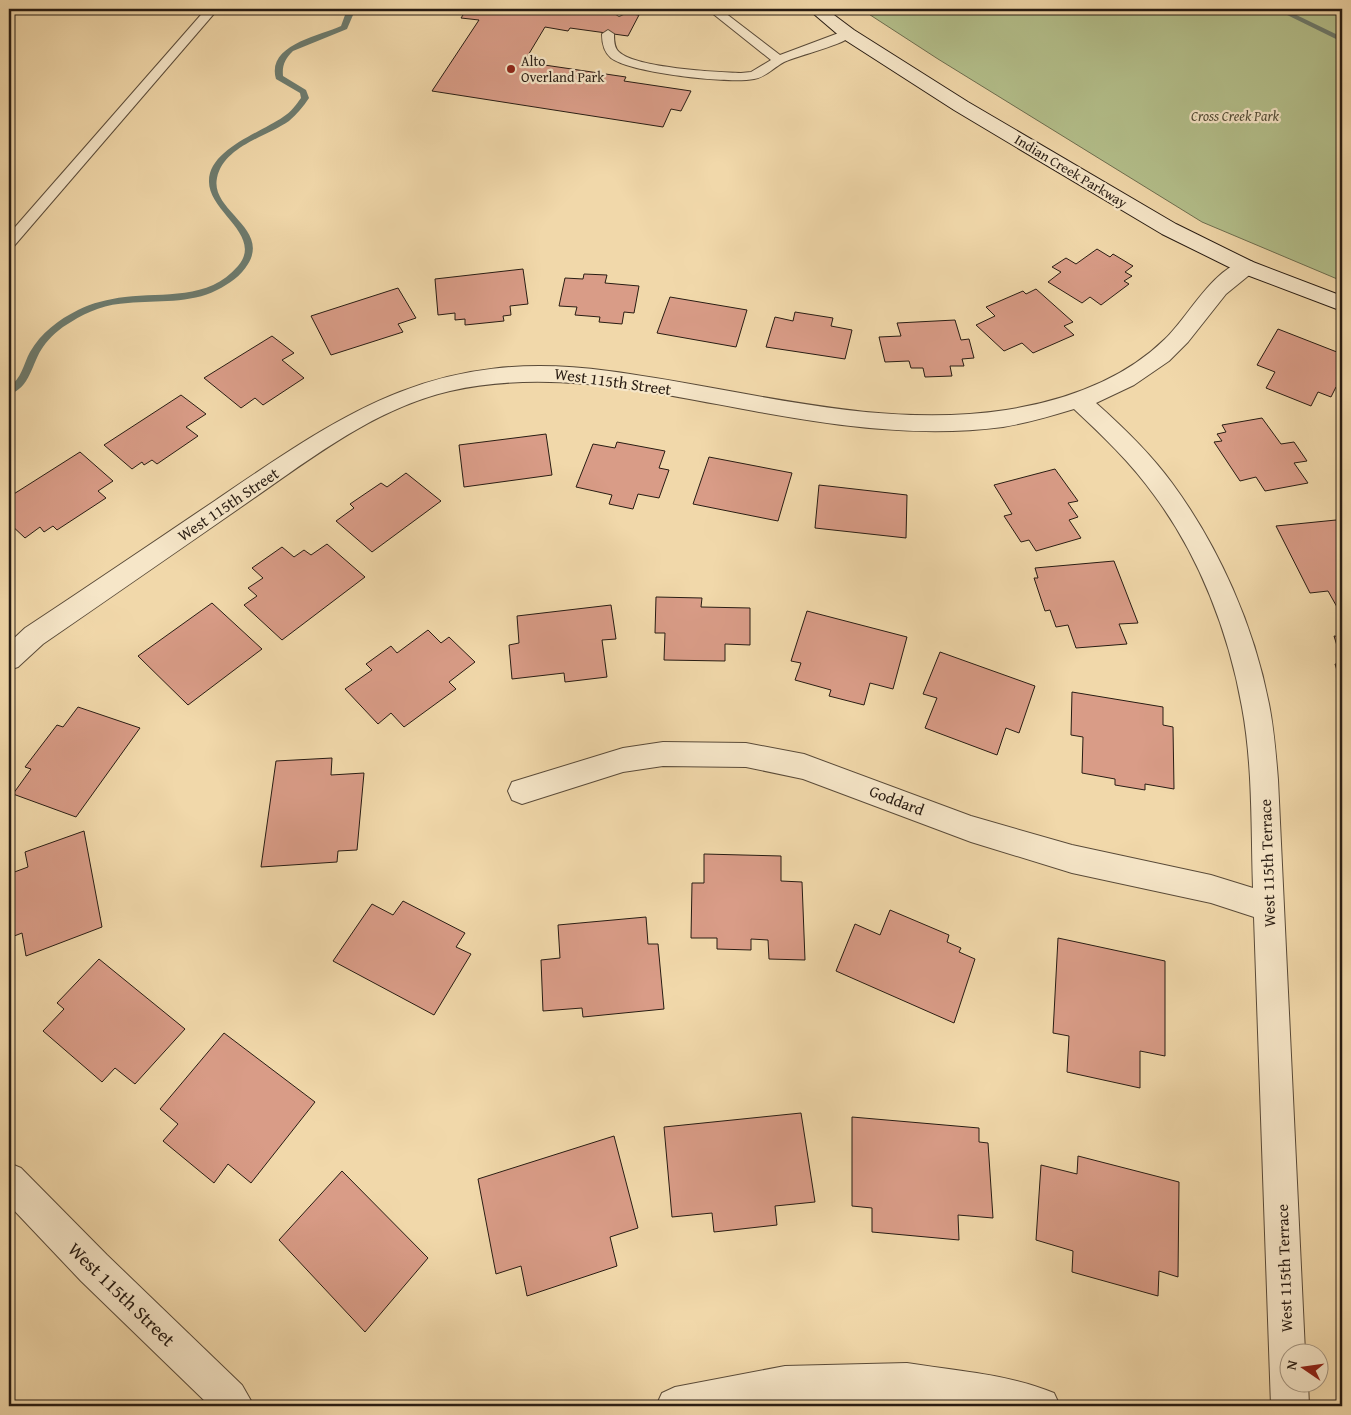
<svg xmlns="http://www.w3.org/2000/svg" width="1351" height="1415" font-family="'Gentium Book Plus',serif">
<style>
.green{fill:#b4c08c;stroke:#6e6e50}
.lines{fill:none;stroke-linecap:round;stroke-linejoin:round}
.stream{fill:#6d7b6e;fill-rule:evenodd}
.building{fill:#d99c87;stroke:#281c13}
.lane-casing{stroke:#5a4b39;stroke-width:2}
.street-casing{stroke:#5a4b39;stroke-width:2}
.secondary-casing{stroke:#281c13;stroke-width:2}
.lane{fill:#f6e6c8;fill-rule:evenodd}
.street{fill:#f6e6c8;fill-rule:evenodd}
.secondary{fill:#f6e6c8;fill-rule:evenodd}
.poi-dot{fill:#8f2418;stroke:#f6e6c8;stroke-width:2}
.labels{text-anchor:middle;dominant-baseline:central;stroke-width:4.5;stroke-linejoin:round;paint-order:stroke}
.far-poi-label{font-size:14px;fill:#281c13;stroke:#f6e6c8;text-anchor:start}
.far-park-label{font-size:14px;font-style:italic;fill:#524d37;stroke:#f6e6c8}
.far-street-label{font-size:14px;fill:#281c13;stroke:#f6e6c8}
.street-label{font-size:16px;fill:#281c13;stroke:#f6e6c8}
.near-street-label{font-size:19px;fill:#281c13;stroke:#f6e6c8}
</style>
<rect width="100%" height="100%" fill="#f1d8aa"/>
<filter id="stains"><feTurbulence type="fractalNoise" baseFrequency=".004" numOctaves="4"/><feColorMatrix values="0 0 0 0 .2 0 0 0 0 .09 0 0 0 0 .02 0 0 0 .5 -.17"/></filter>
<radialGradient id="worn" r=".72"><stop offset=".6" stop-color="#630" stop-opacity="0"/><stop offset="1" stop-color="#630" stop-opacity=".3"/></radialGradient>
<!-- green -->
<polygon class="green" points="861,9 1342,9 1342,281 1202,222 938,59"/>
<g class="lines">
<!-- stream -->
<g class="stream">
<path d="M340 9H348L353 15 347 29 293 51C285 59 282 65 283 76L306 90 309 98C303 107 297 114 289 121 266 137 224 146 217 178 210 211 270 228 248 264 241 276 229 284 217 290 190 304 157 300 128 303 107 304 88 311 71 322 60 328 50 337 43 347 32 362 30 389 9 394V387C22 378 23 365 30 352 41 333 58 320 78 310 92 303 108 299 125 297 164 292 208 301 238 266 264 235 208 212 209 181 209 149 262 132 283 117 291 112 296 105 301 98L300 93 276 79C266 45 319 36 341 26L345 15Z"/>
<polygon points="1275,9 1284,9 1342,37 1342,42"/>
</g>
</g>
<!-- building -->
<g class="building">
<polygon points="467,9 596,9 639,15 628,36 570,28 568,31 545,27 524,62 626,77 624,81 691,91 681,111 671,109 663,127 432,91 479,20 461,18"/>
<polygon points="1097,249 1110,257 1113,254 1133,266 1125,272 1132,276 1124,281 1129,284 1101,305 1090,297 1082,303 1048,282 1061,272 1052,267 1066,258 1076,264"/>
<polygon points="523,269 528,304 510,306 511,315 503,316 504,321 465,325 465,319 455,320 455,313 438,315 435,279"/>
<polygon points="584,274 607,275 605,283 639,286 634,313 624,312 622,324 599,322 600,317 575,315 577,307 559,306 565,278 583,279"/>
<polygon points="398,288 416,318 398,324 403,332 331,355 311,316"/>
<polygon points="1036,289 1073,322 1064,326 1074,335 1033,353 1022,343 1004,351 976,325 995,316 986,307 1023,291 1026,294"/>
<polygon points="670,297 747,310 736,347 657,333"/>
<polygon points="795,312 833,318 831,326 852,330 845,359 766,347 775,317 793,321"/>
<polygon points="955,320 961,340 969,339 974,358 962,359 964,366 950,366 952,376 925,377 923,368 911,368 909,361 885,362 879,337 901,336 897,323"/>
<polygon points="1278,329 1342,354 1342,390 1336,387 1331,397 1318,392 1311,406 1266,388 1275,372 1257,365"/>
<polygon points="272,336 294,353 282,360 304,378 263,405 255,398 241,408 204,378"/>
<polygon points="181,395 206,414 186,427 198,436 157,464 152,460 144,465 142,462 132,469 104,445"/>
<polygon points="1262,418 1281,444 1294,442 1307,461 1294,463 1308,483 1265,491 1256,477 1240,481 1214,442 1222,441 1217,434 1226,432 1222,425"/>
<polygon points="546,434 552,475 464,487 459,445"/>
<polygon points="617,442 665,451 659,468 669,470 659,498 638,494 633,509 609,504 612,495 576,487 593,444 615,448"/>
<polygon points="80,452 113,481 98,491 106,498 57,530 53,526 44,532 40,527 25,538 9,523 9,497"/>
<polygon points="709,457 792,473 778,521 693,504"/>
<polygon points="1055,469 1078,501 1068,503 1078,517 1069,520 1081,538 1036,551 1029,540 1021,542 1004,516 1012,514 994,485"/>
<polygon points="406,473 441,501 372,552 336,521 354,508 350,504 381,483 387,487"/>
<polygon points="819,485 907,495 906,538 815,528"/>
<polygon points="1336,520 1342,530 1342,606 1337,607 1328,591 1310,593 1276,526"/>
<polygon points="327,544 365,577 282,640 244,605 257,596 248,588 263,578 252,568 282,547 294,557 304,550 311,555"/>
<polygon points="1114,561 1138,623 1119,624 1127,644 1076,648 1068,625 1056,627 1050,610 1045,611 1034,578 1038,578 1035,568"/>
<polygon points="656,597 702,598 701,607 750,608 750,645 725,644 725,661 664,660 665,633 655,633"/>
<polygon points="212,603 262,649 188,705 138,656"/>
<polygon points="611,605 616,639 602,640 607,677 565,682 564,673 512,679 509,645 519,643 517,616"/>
<polygon points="807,611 907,637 893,689 870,683 864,705 829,696 831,690 795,680 801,663 791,661"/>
<polygon points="428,630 441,643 449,637 475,662 449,682 456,689 404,727 391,713 378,724 345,689 372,670 366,664 391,646 397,653"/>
<polygon points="1334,636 1342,637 1342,662"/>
<polygon points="940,652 1035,686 1019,733 1006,728 997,755 925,728 937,698 923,694"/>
<polygon points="1335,664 1342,664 1342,687"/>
<polygon points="1072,692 1163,707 1163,725 1173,727 1174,789 1145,784 1145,790 1115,785 1115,779 1082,773 1083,737 1071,735"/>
<polygon points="78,707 140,728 76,817 13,794 31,769 25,767 57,725 63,727"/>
<polygon points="332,758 331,775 364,773 357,850 338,851 337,862 261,867 276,761"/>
<polygon points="84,831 102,927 26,956 22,933 9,938 9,874 28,867 25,852"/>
<polygon points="704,854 781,856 781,881 802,882 805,960 769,959 768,940 751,939 751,950 717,949 717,938 691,938 692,883 704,883"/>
<polygon points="403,901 465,933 456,947 471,954 434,1015 333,961 372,904 393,915"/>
<polygon points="890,910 949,935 947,942 961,948 959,952 975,959 954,1023 836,971 855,924 880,935"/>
<polygon points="646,917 648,944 658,944 664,1009 583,1017 582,1008 543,1011 541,960 560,958 558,925"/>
<polygon points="1058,938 1165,961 1165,1056 1140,1051 1140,1088 1067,1072 1069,1036 1053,1033"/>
<polygon points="99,959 185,1029 135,1084 115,1068 102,1082 43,1031 64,1009 57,1003"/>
<polygon points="224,1033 315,1102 251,1183 228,1164 214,1183 163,1141 178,1124 160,1109"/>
<polygon points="801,1113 815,1202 775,1206 777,1225 714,1232 712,1213 672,1217 664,1127"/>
<polygon points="852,1117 979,1128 979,1142 988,1143 993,1218 958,1215 959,1240 872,1232 872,1208 852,1206"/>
<polygon points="614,1136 638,1228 610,1237 617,1266 527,1296 521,1266 496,1274 478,1179"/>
<polygon points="1078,1156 1179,1182 1178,1277 1159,1271 1158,1296 1072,1272 1073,1251 1036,1240 1041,1165 1077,1174"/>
<polygon points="342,1171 428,1258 365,1332 279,1240"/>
</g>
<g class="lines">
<defs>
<g id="lane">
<polygon points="206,9 218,9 14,246 9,247 9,234"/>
<polygon points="615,9 627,9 623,14 619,16 613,12"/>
<path d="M707 9H720L780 55 844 31 848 30 854 34C845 45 799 55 784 62 773 68 766 77 754 79 729 84 631 73 611 58 604 52 602 43 602 34L608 30 614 34C614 40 614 48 619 52 636 68 716 72 741 73L751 72 771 60Z"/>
</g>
<g id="street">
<path d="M1246 260 1253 262 1256 267 1253 272 1226 294 1188 342 1169 361 1134 385 1096 403C1123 427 1150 453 1172 483 1219 547 1254 626 1269 704 1274 729 1276 755 1278 780L1305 1352H1288V1382H1308L1309 1406H1271L1254 917 1211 903 1072 873 971 842 803 779 746 767 663 766 623 772 522 804 512 800 508 791 512 782 623 748 663 742 746 743 804 754 971 816 1072 845 1211 875 1253 888C1251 828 1253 766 1242 707 1229 633 1199 555 1154 495 1131 463 1103 436 1074 409 1051 416 1027 423 1003 427 920 438 836 426 754 411 654 393 551 368 450 391 372 409 305 463 241 507 175 553 109 599 43 644L18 667 9 670V643L25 628C89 586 152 543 216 500 351 408 438 348 609 371 740 388 873 430 1006 410 1063 401 1122 381 1165 339 1189 316 1212 269 1246 260Z"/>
<polygon points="9,1163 21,1168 107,1255 242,1385 254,1406 210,1406 81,1281 9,1205"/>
<path d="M907 1363C956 1371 1009 1374 1054 1393L1060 1406H942L907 1401 785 1404 772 1406H656L662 1393 675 1387 785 1366Z"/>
</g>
<polygon id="secondary" points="808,9 826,9 854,30 968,102 1176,224 1253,262 1342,296 1342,311 1239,272 1162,234 954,110 842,38"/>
</defs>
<!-- lane casing -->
<use href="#lane" class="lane-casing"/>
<!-- street casing -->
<use href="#street" class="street-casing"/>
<!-- secondary casing -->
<use href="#secondary" class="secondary-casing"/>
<!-- lane -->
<use href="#lane" class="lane"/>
<!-- street -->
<use href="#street" class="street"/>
<!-- secondary -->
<use href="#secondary" class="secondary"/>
</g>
<!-- markers -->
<circle class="poi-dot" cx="511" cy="69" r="5"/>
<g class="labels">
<!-- far-poi labels -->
<g class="far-poi-label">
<text x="521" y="61">Alto<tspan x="521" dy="16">Overland Park</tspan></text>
</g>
<!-- far-park labels -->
<g class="far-park-label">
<text x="1235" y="116">Cross Creek Park</text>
</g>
<!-- far-street labels -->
<g class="far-street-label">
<text transform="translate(1071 171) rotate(31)">Indian Creek Parkway</text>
</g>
<!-- street labels -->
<g class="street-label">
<text transform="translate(613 381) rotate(8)">West 115th Street</text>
<text transform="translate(228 504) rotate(-34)">West 115th Street</text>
<text transform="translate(897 800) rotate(21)">Goddard</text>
<text transform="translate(1267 863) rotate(-92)">West 115th Terrace</text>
<text transform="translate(1284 1268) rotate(-92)">West 115th Terrace</text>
</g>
<!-- near-street labels -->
<g class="near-street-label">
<text transform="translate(122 1294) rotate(44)">West 115th Street</text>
</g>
</g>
<!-- margin -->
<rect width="1351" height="1415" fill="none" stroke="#f1d8aa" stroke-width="30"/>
<rect x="10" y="10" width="1331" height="1395" fill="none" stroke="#281c13" stroke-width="2.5"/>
<rect x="15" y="15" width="1321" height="1385" fill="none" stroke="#281c13"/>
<!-- north arrow -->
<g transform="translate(1304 1368) rotate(283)"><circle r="24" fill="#f6e6c8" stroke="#a49580"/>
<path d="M0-4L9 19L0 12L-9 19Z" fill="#8f2418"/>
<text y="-8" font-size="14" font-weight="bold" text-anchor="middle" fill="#281c13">N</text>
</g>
<rect width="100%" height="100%" filter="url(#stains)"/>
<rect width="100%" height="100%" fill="url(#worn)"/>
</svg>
